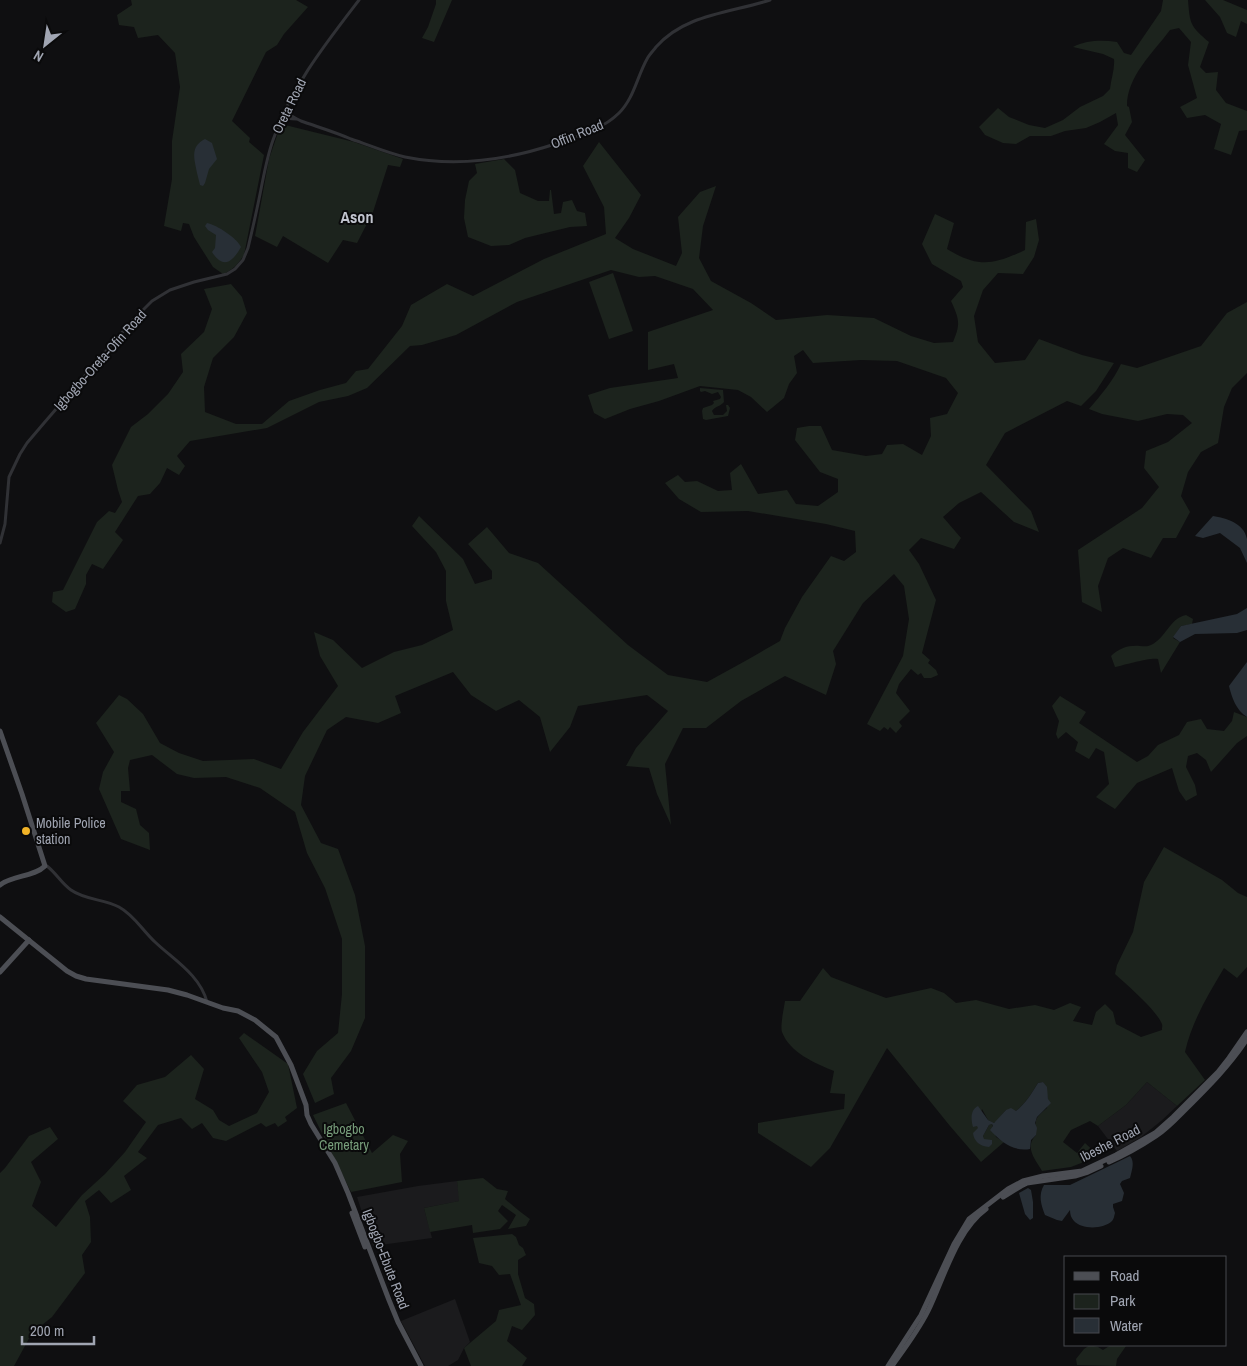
<svg xmlns="http://www.w3.org/2000/svg" width="1247" height="1366" font-family="'Archivo Narrow',sans-serif">
<style>
.built{fill:#1b1b1d}
.green{fill:#1c231d}
.water{fill:#282f36}
.lines{fill:none;stroke-linecap:round;stroke-linejoin:round}
.minor{stroke:#303135;stroke-width:3}
.major{stroke:#4c4e54;stroke-width:5}
.poi-dot{fill:#f1b327;stroke:#0a0a0b;stroke-width:2}
.labels{text-anchor:middle;dominant-baseline:central;stroke-width:4;stroke-linejoin:round;paint-order:stroke}
.street-label{font-size:14px;fill:#a0a5b2;stroke:#0a0a0b}
.poi-label{font-size:14px;fill:#a0a5b2;stroke:#0a0a0b;text-anchor:start}
.park-label{font-size:14px;fill:#779d7a;stroke:#0a0a0b}
.quarter-label{font-size:16px;font-weight:bold;fill:#c1c4ce;stroke:#0a0a0b}
</style>
<rect width="100%" height="100%" fill="#0f0f11"/>
<!-- built -->
<g class="built">
<polygon points="1147,1082 1177,1106 1161,1121 1141,1137 1117,1151 1098,1126 1126,1105"/>
<polygon points="457,1181 460,1201 424,1208 432,1238 373,1246 357,1197 418,1186"/>
<polygon points="455,1299 470,1342 464,1348 458,1360 448,1366 425,1366 401,1321"/>
</g>
<!-- green -->
<g class="green">
<path d="M131 0H296L308 7 284 34 277 45 266 52 232 121 250 138 249 142 264 155 244 255C238 264 233 270 223 274L213 267 194 237 189 224 183 223 181 231 164 226 172 179V141L180 87 175 53 158 35 138 38 134 27 119 25 117 15 132 5Z"/>
<polygon points="436,0 452,0 434,42 422,38 428,27 436,4"/>
<path d="M1163 0H1188C1190 24 1190 26 1209 42L1200 67 1206 73 1218 72 1216 90 1226 103 1247 111V130L1239 131 1231 155 1214 149 1221 124 1205 115 1187 118 1180 107 1197 98 1188 65 1191 42 1179 28 1170 30C1153 53 1127 76 1127 106L1129 107 1132 122 1125 135 1145 160 1137 172 1128 168V153L1115 151 1104 144 1118 125 1116 113 1100 122 1086 128 1065 131 1051 136H1030L1016 144 1003 143 985 135 979 127 998 108 1009 117 1029 125 1045 128 1063 120 1080 107 1103 96 1110 89C1111 79 1115 69 1114 59L1103 54 1073 47C1087 40 1102 40 1117 42L1124 53 1131 55 1161 11Z"/>
<polygon points="1205,0 1223,0 1247,10 1247,24 1241,21 1236,37 1227,33 1220,17"/>
<polygon points="281,124 354,142 403,159 400,167 388,165 373,212 357,243 343,240 328,263 283,236 277,247 255,236 269,159"/>
<path d="M599 142 641 195 629 218 615 238 633 249 676 266 682 253 678 217 700 192 716 186 703 226 699 258 711 281 751 303 776 320 827 315 874 318 911 336 934 343 953 342C961 323 959 319 951 301L963 287 961 281 932 264 922 244 935 214 954 223 947 249C978 268 993 265 1025 250L1026 222 1036 219 1039 240 1034 257 1023 274 998 273 983 290 974 316 978 342 995 363 1025 360 1039 339 1082 355 1114 363 1096 391 1081 406 1067 401 1005 433 986 465 1031 511 1039 532 1014 522 981 492 959 503 943 517 961 538 954 549 921 538 909 550 919 564 936 600 922 653 930 660 928 663 936 670 938 675 931 678H924L921 673 918 675 911 669 899 684 896 693 910 711 899 722 902 726 896 733 890 727 888 730 884 727 880 731 867 724 903 656 909 619 904 586 894 574 863 603 833 651 836 664 826 695 785 676 741 701 706 728H683L665 764 671 825 657 794 649 768 626 766 636 748 668 711 647 695 578 706 570 727 550 752 540 717 519 700 496 711 471 695 453 672 395 696 401 713 378 723 346 717 327 730 305 776 301 805 321 843 338 849 355 895 365 946V1018L351 1051 331 1078 334 1094 315 1103 303 1074 317 1051 338 1033 342 994V939L325 888 307 853 295 812 260 788 226 777 194 778 177 774 152 755 130 760 128 768 130 791H121V802L136 809 140 825 149 833 150 850 121 839 99 789 103 772 114 752 96 723 119 695 127 699 143 714 160 743 179 753 203 761 254 759 281 769 303 732 338 686 320 656 314 632 333 640 362 668 394 652 422 645 453 630 446 601V571L436 552 412 526 419 516 463 559 475 584 492 579V571L468 544 487 527 509 553 538 563 628 645 668 675 707 682 747 660 780 641 785 628 802 597 831 556 844 561 856 552 855 531 826 524 748 511 701 512 679 499 665 483 678 475 685 482 697 481 718 491 732 490 730 473 741 464 758 494 787 490 796 504 818 506 838 492V479L820 472 795 440 797 428 809 426H821L832 450 866 456 882 454 887 445 903 444 922 455 931 436 930 418 947 414 958 393 946 378 897 361 861 360 813 363 803 350 794 356 797 373 789 384 784 398 767 412 751 397 738 390 700 386 659 401 630 409 605 419 594 413 588 395 610 388 678 378 674 364 648 370V332L713 310 693 289 655 276 639 277 611 270 517 302 456 335 422 345 410 346 367 388 348 396 319 402 267 428 190 441 177 456 185 466 179 475 167 468 160 483 150 494 138 496 115 532 123 540 103 569 92 564 86 575V584L75 609 66 612 52 602 53 592 63 590 97 522 109 511 115 513 122 502 118 490 112 465 131 427 148 414 168 394 183 372 181 354 204 332 212 309 204 289 231 284 242 297 247 313 234 337 213 358 204 387 205 412 236 424H262L289 401 320 390 346 383 356 371 368 369 402 326 411 305 447 284 473 296 544 259 606 234 604 207 583 166Z"/>
<polygon points="504,159 515,170 520,193 538,201 549,201 550,190 551,190 554,214 561,213 563,202 572,200 577,211 585,213 587,226 570,227 525,238 509,245 491,246 468,237 464,218 465,200 469,181 477,173 475,164"/>
<polygon points="613,273 633,331 609,339 589,282"/>
<path d="M1247 302V373L1232 388 1224 407 1218 443 1201 452 1188 472 1181 496 1190 512 1176 538H1163L1151 558 1123 548 1108 558 1098 586 1102 612 1082 602 1078 550 1142 508 1159 487 1144 468 1146 451 1168 442 1192 423 1183 415 1167 414 1138 421 1102 414 1089 409C1101 395 1113 381 1121 364L1137 368 1201 346 1227 313Z"/>
<path d="M700 388 723 390 724 402C720 407 715 406 712 411L714 415H723L727 411 726 405H728L730 408 728 416 706 420 703 419 702 411 703 408 712 405 714 403 713 401 720 399 721 397 718 392 712 394 705 391 701 392 700 391Z"/>
<path d="M1186 615 1193 619 1192 624 1181 626 1173 638 1180 642 1161 673 1158 659C1151 657 1124 665 1115 667L1111 656C1119 648 1129 645 1140 646 1144 646 1147 647 1151 645 1165 639 1170 618 1186 615Z"/>
<polygon points="1060,696 1086,712 1079,723 1137,762 1148,756 1158,745 1179,735 1187,722 1201,719 1207,729 1224,731 1232,721 1234,712 1247,717 1247,736 1237,743 1211,772 1206,760 1197,753 1188,756 1186,767 1195,785 1197,795 1186,801 1179,791 1172,768 1137,783 1115,809 1096,797 1109,784 1104,752 1096,748 1089,759 1075,751 1078,742 1066,732 1058,739 1056,734 1059,721 1052,706"/>
<path d="M1164 847 1222 880 1238 893 1247 897V967L1237 978 1224 968C1208 995 1192 1021 1185 1052L1205 1080 1177 1106 1147 1082 1126 1105 1098 1126 1090 1121 1071 1130 1063 1142 1077 1153 1085 1143 1099 1156 1071 1167 1042 1171C1035 1159 1024 1147 1036 1135 1035 1119 1034 1119 1047 1108L1048 1099 1043 1082 1038 1083C1032 1093 1025 1104 1016 1111L1006 1110 996 1122 993 1123 988 1120 982 1109 978 1126 984 1139 983 1136 989 1125 992 1124 996 1137 1004 1142 981 1162 950 1126 887 1048 830 1148 811 1167 758 1133V1123L844 1109 845 1094 830 1093 834 1071C815 1063 790 1053 782 1032 780 1026 784 1008 785 1001H800L823 968 831 977 886 998 931 988 944 993 956 1003 976 1000 1009 1009 1035 1005 1054 1010 1070 1003 1081 1007 1073 1021 1092 1025 1096 1012 1105 1004 1113 1012 1116 1024 1141 1037 1162 1030C1162 1025 1163 1026 1161 1022 1154 1008 1127 985 1115 974L1117 965 1133 932 1144 882Z"/>
<polygon points="244,1033 288,1064 297,1108 285,1117 287,1121 278,1127 275,1123 266,1127 261,1123 226,1141 213,1138 202,1123 192,1129 181,1118 158,1125 138,1152 147,1158 124,1176 131,1190 111,1203 99,1190 85,1201 90,1217 91,1242 82,1255 85,1273 52,1317 32,1333 14,1366 0,1366 0,1173 5,1168 29,1136 50,1127 58,1139 31,1162 41,1182 32,1206 56,1227 82,1195 105,1174 125,1152 146,1122 123,1101 137,1085 165,1077 191,1055 204,1069 195,1099 213,1110 219,1120 229,1126 257,1113 269,1092 262,1072 239,1038"/>
<polygon points="346,1103 372,1153 393,1135 408,1141 400,1154 402,1182 351,1192 313,1115"/>
<path d="M483 1178 497 1189 508 1191 505 1199C513 1206 521 1213 530 1219L526 1226 508 1229 516 1215 502 1205 498 1211 508 1221 500 1229 473 1233 472 1225 430 1232 424 1208 459 1201 457 1181Z"/>
<polygon points="512,1234 516,1237 519,1245 523,1248 526,1255 518,1260 518,1274 525,1298 534,1304 535,1315 522,1330 512,1326 507,1341 527,1358 522,1366 471,1366 464,1348 496,1321 499,1310 521,1305 510,1274 499,1275 492,1266 479,1263 473,1238"/>
<polygon points="1090,1345 1098,1347 1103,1350 1111,1345 1126,1346 1117,1359 1116,1366 1077,1365 1076,1359 1084,1349"/>
</g>
<!-- water -->
<g class="water">
<path d="M205 139 212 143 217 159 209 169 205 183 203 186 200 185C199 181 198 177 197 173 195 160 189 147 205 139Z"/>
<path d="M207 223C217 225 237 238 241 247 232 263 223 269 212 252L215 248 216 235 208 230 205 226Z"/>
<path d="M1213 516C1226 518 1244 523 1247 539 1247 547 1247 556 1247 563L1240 548 1220 533 1203 538 1195 536Z"/>
<polygon points="1247,608 1247,630 1237,633 1195,634 1180,642 1173,637 1181,626 1237,614"/>
<path d="M1247 662V717C1236 710 1232 698 1229 686Z"/>
<path d="M1043 1082 1047 1087 1048 1099 1051 1103 1037 1117 1035 1123 1037 1128 1036 1135 1031 1140 1030 1149C1014 1152 1001 1142 990 1130L993 1126 992 1124 989 1125 983 1136 984 1139 992 1140V1144L989 1147C980 1146 974 1142 973 1133L978 1128 977 1126 973 1127C971 1120 970 1110 978 1106L988 1120 994 1123 1006 1110 1011 1108 1016 1111C1025 1104 1032 1093 1038 1083Z"/>
<path d="M1130 1156C1135 1162 1132 1170 1130 1178L1122 1181 1120 1184 1124 1193 1122 1201 1113 1204V1207L1115 1213C1114 1216 1114 1219 1112 1221 1104 1229 1082 1230 1074 1221 1071 1218 1070 1214 1070 1210L1062 1221 1057 1220 1045 1215C1041 1205 1038 1195 1044 1185H1070Z"/>
<polygon points="1028,1188 1031,1190 1033,1202 1033,1218 1030,1220 1025,1214 1019,1193"/>
</g>
<g class="lines">
<!-- minor -->
<g class="minor">
<path d="M284 113C290 115 295 118 301 121 318 127 335 132 351 139 369 145 387 153 405 157 455 167 507 160 555 144 577 136 602 130 619 113 634 98 637 77 647 59 649 55 653 51 656 47 685 14 730 13 770 0"/>
<polyline points="282,118 296,119"/>
<path d="M0 543 5 524 9 477 20 454 27 443 44 423 133 320 152 301 170 290 194 282 227 274 235 269 243 260 248 248C253 227 258 205 262 184 265 169 268 154 273 140 291 87 326 43 359 0"/>
<path d="M47 866C56 873 62 884 71 890 85 900 104 899 119 907 134 915 142 930 155 942 174 960 200 975 207 1002"/>
</g>
<!-- major -->
<g class="major">
<path d="M0 731 22 794 45 866C34 877 13 875 0 885"/>
<polyline points="0,917 67,971 76,976 86,979 168,990 187,995 223,1008 238,1011 255,1020 276,1037 291,1065 306,1105 307,1115 311,1124 335,1163 348,1193 389,1300 398,1322 421,1366"/>
<polyline points="0,972 29,940"/>
<path d="M1109 1162C1125 1155 1141 1146 1156 1136 1167 1129 1177 1118 1187 1108 1209 1086 1230 1065 1247 1039"/>
<polyline points="1003,1197 1021,1186 1027,1183 1075,1176 1088,1172 1101,1166"/>
<polyline points="352,1213 365,1247"/>
<polyline points="888,1366 921,1315 954,1244 969,1219 1008,1189 1023,1181 1043,1176 1082,1171 1116,1155 1155,1133 1173,1117 1218,1072 1229,1058 1247,1032"/>
<path d="M892 1366C905 1348 918 1331 928 1311 944 1278 956 1231 986 1209"/>
</g>
</g>
<!-- markers -->
<circle class="poi-dot" cx="26" cy="831" r="5"/>
<g class="labels">
<!-- street labels -->
<g class="street-label">
<text transform="translate(289 106) rotate(-64)">Oreta Road</text>
<text transform="translate(577 134) rotate(-22)">Offin Road</text>
<text transform="translate(100 360) rotate(-48)">Igbogbo-Oreta-Ofin Road</text>
<text transform="translate(1110 1143) rotate(-27)">Ibeshe Road</text>
<text transform="translate(386 1259) rotate(69)">Igbogbo-Ebute Road</text>
</g>
<!-- poi labels -->
<g class="poi-label">
<text x="36" y="823">Mobile Police<tspan x="36" dy="16">station</tspan></text>
</g>
<!-- park labels -->
<g class="park-label">
<text x="344" y="1129">Igbogbo<tspan x="344" dy="16">Cemetary</tspan></text>
</g>
<!-- quarter labels -->
<g class="quarter-label">
<text x="357" y="217">Ason</text>
</g>
</g>
<!-- legend -->
<rect x="1064" y="1256" width="162" height="90" fill="#0a0a0b" stroke="#46484e"/>
<rect x="1074" y="1272" width="25" height="8" fill="#4c4e54" stroke="#46484e"/>
<text x="1110" y="1281" font-size="15" fill="#a0a5b2">Road</text>
<rect x="1074" y="1294" width="25" height="15" fill="#1c231d" stroke="#46484e"/>
<text x="1110" y="1306" font-size="15" fill="#a0a5b2">Park</text>
<rect x="1074" y="1318" width="25" height="15" fill="#282f36" stroke="#46484e"/>
<text x="1110" y="1331" font-size="15" fill="#a0a5b2">Water</text>
<!-- north arrow -->
<g transform="translate(45 45) rotate(210)" stroke="#0a0a0b" stroke-width="4" paint-order="stroke">
<path d="M0-4L9 19L0 12L-9 19Z" fill="#a0a5b2"/>
<text y="-8" font-size="14" font-weight="bold" text-anchor="middle" fill="#a0a5b2">N</text>
</g>
<!-- scale -->
<path d="M22 1336v8h72v-8" fill="none" stroke="#a0a5b2" stroke-width="2.5"/>
<text x="30" y="1336" font-size="15" fill="#a0a5b2" stroke="#0a0a0b" stroke-width="4" paint-order="stroke">200 m</text>
</svg>
